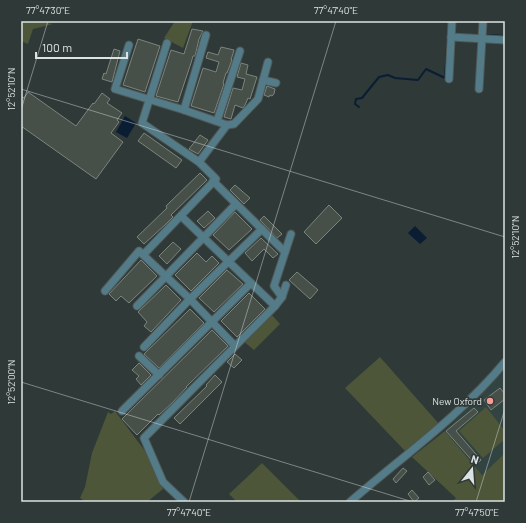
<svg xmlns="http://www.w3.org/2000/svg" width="526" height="523" font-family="Barlow,sans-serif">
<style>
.built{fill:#314442}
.green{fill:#4d5638}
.water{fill:#0a1d32}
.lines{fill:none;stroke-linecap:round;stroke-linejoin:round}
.stream{stroke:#0a1d32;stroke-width:2}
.building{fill:#474f49;stroke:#7c847e}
.minor-casing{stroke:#4e5857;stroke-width:9}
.minor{stroke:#537b88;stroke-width:7}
.ticks{fill:none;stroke:#dde3e2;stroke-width:1;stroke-opacity:0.45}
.poi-dot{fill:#f59c95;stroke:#2f3938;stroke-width:1.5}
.labels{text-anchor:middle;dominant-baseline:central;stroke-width:3.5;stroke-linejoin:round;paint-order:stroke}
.poi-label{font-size:10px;fill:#dde3e2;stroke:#2f3938;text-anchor:end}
.neatline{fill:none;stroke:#dde3e2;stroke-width:1.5}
.ticks-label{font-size:10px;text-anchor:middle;fill:#dde3e2}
</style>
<rect width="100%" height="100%" fill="#2f3938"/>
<!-- built -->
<polygon class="built" points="505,370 505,453 482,475 445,431"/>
<!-- green -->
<g class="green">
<polygon points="21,21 35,21 53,24 33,29 28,44 21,41"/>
<polygon points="175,21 193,21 183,48 164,38"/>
<polygon points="271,314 280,324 254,350 243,341"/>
<polygon points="380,357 440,425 406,452 345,388"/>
<polygon points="486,407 505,431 505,439 483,458 459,431"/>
<polygon points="115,411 145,451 163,489 147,502 86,502 80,498 85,487 92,453 108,412 111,414"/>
<polygon points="445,431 482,475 505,453 505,502 452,502 456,498 412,457"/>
<polygon points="262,463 301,502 237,502 229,494"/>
</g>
<!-- water -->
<g class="water">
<polygon points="125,116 136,123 127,138 116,132"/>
<polygon points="415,226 427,238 420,244 408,233"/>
</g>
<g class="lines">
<!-- stream -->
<g class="stream">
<polyline points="486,35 505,36"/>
<polyline points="359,107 355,104 356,99 362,98 379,77 388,75 395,78 418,80 426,69 445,78 448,33"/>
</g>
</g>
<!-- building -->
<g class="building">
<polygon points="192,29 203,31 199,39 195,56 193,56 191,63 178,102 156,96 171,50 184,54"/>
<polygon points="138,39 160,46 145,92 123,85"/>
<polygon points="221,47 234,50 231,60 232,60 227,73 226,73 223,83 224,84 214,113 191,106 203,68 216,72 219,62 206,58 208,52 218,55"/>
<polygon points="114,49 120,51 112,82 102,79 104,73 106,74"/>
<polygon points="241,63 248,65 246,74 257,77 250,99 248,98 245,105 243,108 235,105 231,119 224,117 233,88 242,90 245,79 237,77"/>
<polygon points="267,86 275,89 274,94 272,96 270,95 269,97 264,95"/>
<polygon points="28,92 76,126 93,103 94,104 102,93 110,99 107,103 122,113 117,120 119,122 111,133 123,142 96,179 21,126 21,96 24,98"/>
<polygon points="144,133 182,160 176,168 138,141"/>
<polygon points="200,135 208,140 198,154 189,149"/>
<polygon points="200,173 207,180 171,215 173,217 167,223 144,244 137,237 167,208 166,206"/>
<polygon points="235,185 250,198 244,204 230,190"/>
<polygon points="329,205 342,218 316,244 304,232"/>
<polygon points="208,211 215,218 204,228 197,221"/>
<polygon points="235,212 252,229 229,250 213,235"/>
<polygon points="264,216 282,234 277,238 260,220"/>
<polygon points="261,238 278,254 273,258 264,249 252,261 245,253"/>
<polygon points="173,242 181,249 167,264 159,256"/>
<polygon points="197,253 206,262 212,256 219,263 191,291 175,275"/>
<polygon points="141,260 157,276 129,303 121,296 116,301 109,294"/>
<polygon points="227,270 243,284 214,312 199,298"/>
<polygon points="297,272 318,290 310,299 289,280"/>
<polygon points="166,285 181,300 151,332 144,326 147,322 138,312"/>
<polygon points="249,293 265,309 237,337 221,321"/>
<polygon points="190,309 204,323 159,368 144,354"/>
<polygon points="212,330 228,346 186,387 187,387 173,402 159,415 158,414 137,435 122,419"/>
<polygon points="235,354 242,360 234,368 227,362"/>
<polygon points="139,363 151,375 141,385 136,379 139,376 132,370"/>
<polygon points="215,375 222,382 180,424 174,418 207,386 206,385"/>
<polygon points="500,388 505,394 505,399 491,410 484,400"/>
<polygon points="474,408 478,412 456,431 481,460 476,465 446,431"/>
<polygon points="403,468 407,471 396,483 393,479"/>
<polygon points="428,472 435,480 429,485 423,477"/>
<polygon points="412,490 419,498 414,502 408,494"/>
</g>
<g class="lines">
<defs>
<g id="minor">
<polyline points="451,37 505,40"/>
<polyline points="129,45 115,89 184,110 227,125"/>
<polyline points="449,79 452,21"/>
<polyline points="263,80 276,83"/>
<polyline points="479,89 483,21"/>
<polyline points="184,110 206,35"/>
<polyline points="217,121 240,51"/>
<polyline points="199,162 227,125 234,124 258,99 268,62"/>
<polyline points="213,181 285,252"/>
<polyline points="181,216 275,306"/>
<polyline points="144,254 216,179 199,162 142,123 167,43"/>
<polyline points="105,291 139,251 190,299 234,345"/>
<polyline points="282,297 274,286 291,234"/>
<polyline points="137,306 236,204"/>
<polyline points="144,347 190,299 262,229"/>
<polyline points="139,356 159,375"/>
<polyline points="122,411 251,283"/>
<polyline points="184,502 163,482 144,438 275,306 282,297 286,285"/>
<path d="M350 502C403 456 460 416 505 362"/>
</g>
</defs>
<!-- minor casing -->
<use href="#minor" class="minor-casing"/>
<!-- minor -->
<use href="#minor" class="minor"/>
</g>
<!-- ticks -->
<path class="ticks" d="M21 89 505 237M21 110 48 21M21 382 413 502M189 502 336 21M476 502 505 409"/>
<!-- markers -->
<circle class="poi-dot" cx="490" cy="401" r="4"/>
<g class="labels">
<!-- poi labels -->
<g class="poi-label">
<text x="482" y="401">New Oxford</text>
</g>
</g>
<!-- border -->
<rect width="526" height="523" fill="none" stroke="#2f3938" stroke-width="44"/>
<!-- north arrow -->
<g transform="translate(472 469) rotate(17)" stroke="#2f3938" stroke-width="3" paint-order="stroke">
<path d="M0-3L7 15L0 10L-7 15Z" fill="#dde3e2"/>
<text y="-6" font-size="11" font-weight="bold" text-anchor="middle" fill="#dde3e2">N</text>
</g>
<!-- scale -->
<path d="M36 52v6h91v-6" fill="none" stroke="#dde3e2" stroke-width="2"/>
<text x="42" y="52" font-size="12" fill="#dde3e2" stroke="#2f3938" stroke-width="3" paint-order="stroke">100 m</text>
<rect x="22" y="22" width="482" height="479" class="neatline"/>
<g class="ticks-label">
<text x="48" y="14">77°47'30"E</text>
<text x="336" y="14">77°47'40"E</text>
<text transform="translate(11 89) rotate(-90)" y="4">12°52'10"N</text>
<text transform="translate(515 237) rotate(-90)" y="4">12°52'10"N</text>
<text transform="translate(11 382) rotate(-90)" y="4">12°52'00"N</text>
<text x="189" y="516">77°47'40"E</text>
<text x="477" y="516">77°47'50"E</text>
</g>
</svg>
